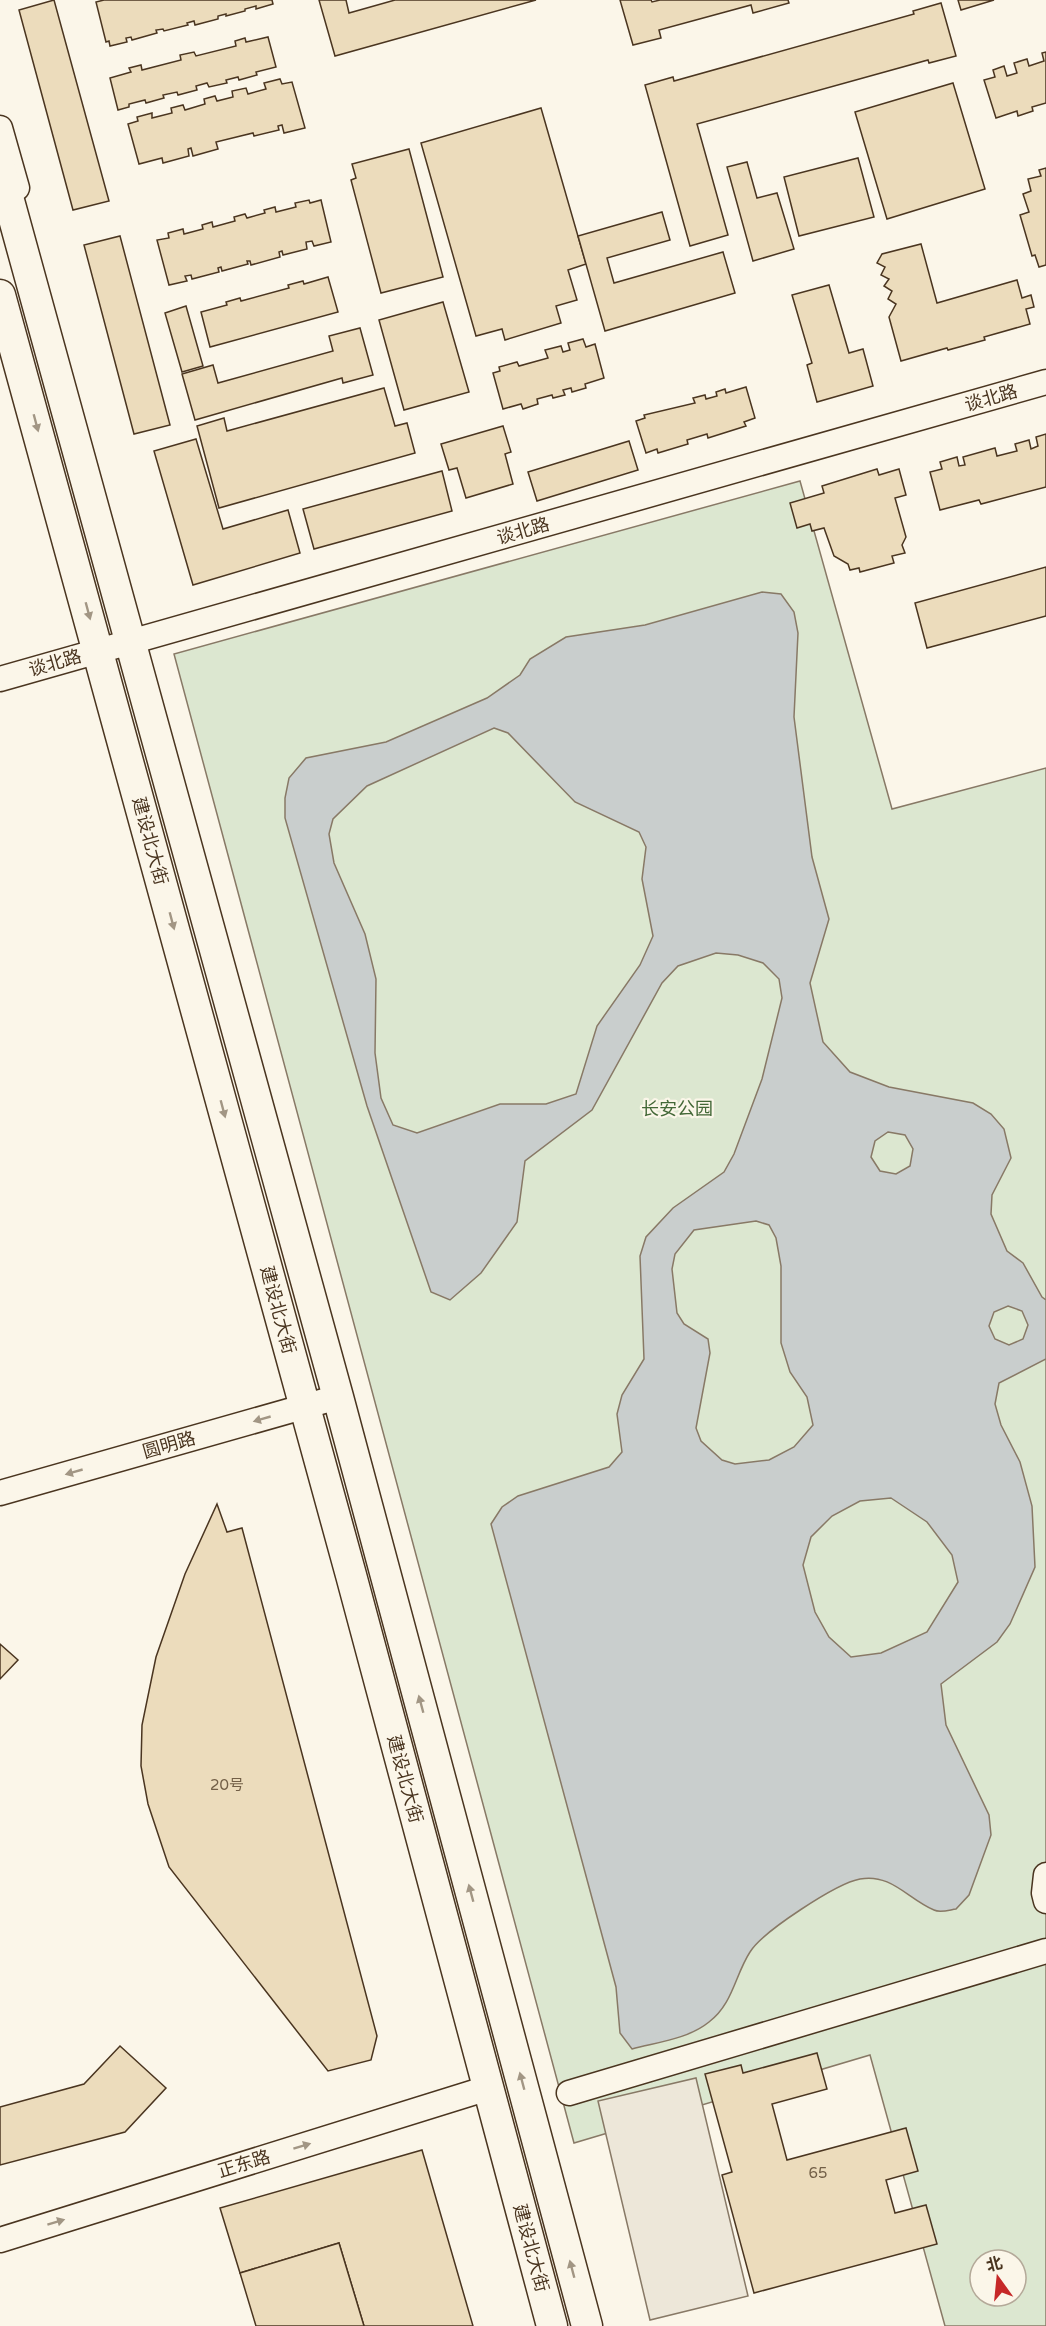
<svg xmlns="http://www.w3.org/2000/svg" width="1046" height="2326" font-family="'Varela Round','Noto Sans SC',sans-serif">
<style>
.green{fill:#dce7d0;stroke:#887966;stroke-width:1.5;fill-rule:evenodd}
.parking{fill:#ede7d9;stroke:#887966;stroke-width:1.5}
.water{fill:#c9cecd;stroke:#887966;stroke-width:1.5;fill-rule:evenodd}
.building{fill:#ecdcbc;stroke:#4a3520;stroke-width:1.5}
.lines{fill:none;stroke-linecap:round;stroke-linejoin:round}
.minor-casing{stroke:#4a3520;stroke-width:27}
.major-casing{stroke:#4a3520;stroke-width:33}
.minor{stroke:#fbf6e9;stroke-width:24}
.major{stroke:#fbf6e9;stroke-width:30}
.oneway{fill:#a29684}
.labels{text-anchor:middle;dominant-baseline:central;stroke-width:4.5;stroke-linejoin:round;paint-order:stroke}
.number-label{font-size:15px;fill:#725f47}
.street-label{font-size:18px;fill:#4a3520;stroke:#fbf6e9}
.park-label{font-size:18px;fill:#436837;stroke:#fbf6e9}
</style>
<rect width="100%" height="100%" fill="#fbf6e9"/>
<!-- green -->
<path class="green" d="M800 481 892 809 1046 768V2326H945L870 2055 574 2143 174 654ZM980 2260H1016V2296H980Z"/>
<!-- parking -->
<polygon class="parking" points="696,2078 748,2296 650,2320 598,2101"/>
<!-- water -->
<path class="water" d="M762 592 781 594 794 612 798 633 794 717 812 857 829 919 810 983 823 1042 850 1072 889 1087 973 1103 991 1114 1004 1129 1011 1158 992 1195 991 1214 1007 1251 1023 1263 1042 1297 1046 1300V1359L999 1383 995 1404 1001 1425 1020 1462 1032 1506 1035 1567 1010 1624 997 1642 941 1684 946 1725 989 1815 991 1835 969 1895 956 1909C949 1910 940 1913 934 1910 908 1899 891 1873 860 1879 837 1883 762 1932 750 1952 735 1975 733 2004 709 2022 688 2039 658 2042 632 2049L620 2033 616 1987 491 1524 502 1507 518 1496 609 1467 622 1452 617 1414 622 1395 644 1359 640 1256 646 1237 673 1208 724 1172 734 1154 762 1079 782 998 779 979 763 963 738 955 716 953 678 966 662 983 592 1110 525 1161 517 1222 481 1273 450 1300 431 1292 367 1106 285 818V798L289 778 306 758 386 742 487 698 520 675 530 659 566 637 645 625ZM494 728 508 733 575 802 639 832 646 847 642 879 653 936 640 965 597 1026 576 1094 546 1104H500L417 1133 393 1125 381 1098 375 1053 376 979 365 934 334 863 329 834 333 819 367 786ZM888 1132 905 1135 913 1149 910 1166 896 1174 880 1171 871 1157 875 1141ZM756 1221 769 1225 776 1238 781 1266V1343L790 1372 807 1397 813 1425 794 1447 769 1460 735 1464 722 1460 701 1441 696 1428 710 1353 708 1339 684 1324 677 1313 672 1269 675 1254 694 1230ZM1008 1306 1022 1311 1028 1325 1023 1339 1009 1345 995 1339 989 1326 994 1312ZM891 1498 927 1522 952 1555 958 1582 927 1632 881 1653 851 1657 829 1637 815 1612 803 1565 811 1537 832 1516 860 1501Z"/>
<!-- building -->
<g class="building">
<polygon points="54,0 109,201 73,210 19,10"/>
<polygon points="104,0 272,0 273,4 256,9 256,6 245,9 245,11 226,16 226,14 218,16 218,19 195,25 194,21 187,23 188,25 164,31 163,29 156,30 157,33 132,40 131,37 126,38 127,42 110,46 109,41 106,42 96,2"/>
<polygon points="319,0 346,0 349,13 395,0 536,0 335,56"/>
<polygon points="620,0 651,0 652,2 660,0 788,0 789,3 753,13 751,5 659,30 661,38 633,45"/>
<polygon points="958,0 994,0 961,10"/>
<polygon points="941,3 956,56 929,63 928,60 697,124 728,235 690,246 645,85 673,77 674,81 914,14 913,11"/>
<polygon points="268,37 276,67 256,72 257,75 239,80 238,77 226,80 227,83 209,87 207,83 196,86 197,90 178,95 177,92 163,95 164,98 146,103 145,100 129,104 129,107 118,110 110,78 131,72 129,68 141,65 142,70 181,60 180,55 194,52 196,56 236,46 235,41 245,38 246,42"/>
<polygon points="1046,52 1046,103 1032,107 1033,111 1018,116 1017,111 996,118 984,80 995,77 993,70 1004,66 1007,76 1017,73 1014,63 1027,59 1029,66 1044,61 1042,53"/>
<polygon points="280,79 282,84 292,82 305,128 284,133 282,125 278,126 279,130 254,136 253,133 216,142 218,149 193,156 191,148 188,149 189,156 163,163 162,158 139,164 128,124 138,121 137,117 152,113 152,118 172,113 171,108 183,105 185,110 205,104 204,99 215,96 217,101 233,97 232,91 246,88 248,94 266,89 264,83"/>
<polygon points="953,83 985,189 887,219 855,112"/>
<polygon points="541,108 586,264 568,270 577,300 556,306 561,323 505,340 502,329 476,336 421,143"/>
<polygon points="409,149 443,277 381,293 351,180 356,178 352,164"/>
<polygon points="858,158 874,217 799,236 784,177"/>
<polygon points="747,162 757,198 777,193 794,249 753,261 727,167"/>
<polygon points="1046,168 1046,265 1039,267 1035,255 1032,256 1020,215 1029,212 1023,194 1031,191 1028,179 1041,176 1039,170"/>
<polygon points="309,200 310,203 321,200 331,242 314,246 312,241 306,242 307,249 283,255 282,251 279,252 280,257 251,265 250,261 247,261 248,264 222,271 221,267 218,268 219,272 192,279 191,275 185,276 187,281 169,285 157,240 169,238 168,233 183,229 184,234 203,229 202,225 212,222 213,227 235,221 234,217 245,214 247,218 265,213 264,210 275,207 276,212 296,207 295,203"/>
<polygon points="662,212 670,240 607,258 614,283 723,252 735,293 605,331 578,236"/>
<polygon points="120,236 170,425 134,434 84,245"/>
<polygon points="921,244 937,303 1017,280 1022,298 1031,295 1034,307 1026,309 1030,324 984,337 985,340 948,350 947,348 901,361 889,317 896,304 888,299 892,291 884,286 889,279 881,275 885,267 877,263 882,254"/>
<polygon points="328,277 338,312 210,347 201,312 227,305 226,302 240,298 241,301 289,288 288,285 303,281 304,284"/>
<polygon points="829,285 849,353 863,349 873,386 817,402 807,365 812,363 792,295"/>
<polygon points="443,302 469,392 404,410 379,320"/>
<polygon points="186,306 203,366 182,372 165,313"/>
<polygon points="360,328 373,375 343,383 342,378 195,420 182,374 213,365 218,383 333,351 329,336"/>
<polygon points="583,339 586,347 595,344 604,378 585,384 586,388 572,392 571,388 563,390 565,395 553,398 552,395 537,399 538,404 523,409 521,404 503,409 493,373 500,371 499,367 517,362 519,366 548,358 545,350 561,346 563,352 570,350 568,343"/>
<polygon points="746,387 755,418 744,422 746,426 708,438 707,434 687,440 688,444 658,453 657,449 646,453 636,421 645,418 644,415 695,403 693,398 705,395 706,399 717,396 716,392 725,389 726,393"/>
<polygon points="384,388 395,426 407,423 415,453 219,508 197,426 224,418 227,431"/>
<polygon points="503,426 511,452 505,454 513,484 466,498 457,468 449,470 441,444"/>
<polygon points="1046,434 1046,487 981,504 979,500 940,510 930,472 942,469 940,462 957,457 959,466 965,465 963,457 995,448 997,456 1017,451 1015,444 1029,440 1031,449 1038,446 1036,437"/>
<polygon points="196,439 223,529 288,510 300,553 193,585 154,451"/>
<polygon points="629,441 638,470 537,501 528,472"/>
<polygon points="877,469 879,475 899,469 906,495 895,498 906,537 902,545 905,553 892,556 894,563 860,572 859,568 850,570 848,564 834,556 824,528 812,531 810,524 797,528 790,503 824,493 822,486"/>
<polygon points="442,471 452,511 314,549 303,509"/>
<polygon points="1046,567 1046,616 927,648 915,603"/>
<polygon points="217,1504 227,1532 242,1528 377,2036 371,2060 328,2071 169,1867 148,1804 141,1766 142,1725 156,1657 185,1574"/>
<polygon points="0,1644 18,1660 0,1679"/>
<polygon points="120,2046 166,2088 125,2132 0,2165 0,2107 84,2084"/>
<polygon points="817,2053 827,2089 772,2104 787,2160 906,2128 918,2171 886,2180 895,2213 926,2205 937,2244 754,2293 722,2175 732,2172 705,2074 741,2065 743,2073"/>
<polygon points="422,2150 473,2326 364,2326 339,2243 240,2273 220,2208"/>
<polygon points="339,2243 364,2326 256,2326 240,2273"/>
</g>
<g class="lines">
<defs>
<g id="minor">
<polyline points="0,128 17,188"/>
<polyline points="0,679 1046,382"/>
<polyline points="0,1493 338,1397"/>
<polyline points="1046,1875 1044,1893 1046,1901"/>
<polyline points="569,2093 1046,1951"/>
<polyline points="0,2240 488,2088"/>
</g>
<g id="major">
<polyline points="0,168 338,1397 587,2326"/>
<polyline points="0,295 351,1575 552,2326"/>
</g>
</defs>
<!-- minor casing -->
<use href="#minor" class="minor-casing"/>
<!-- major casing -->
<use href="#major" class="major-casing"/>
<!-- minor -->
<use href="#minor" class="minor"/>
<!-- major -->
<use href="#major" class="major"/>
</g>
<!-- one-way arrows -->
<defs><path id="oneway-solid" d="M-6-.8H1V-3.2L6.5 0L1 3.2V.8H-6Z" transform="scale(1.5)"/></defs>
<g class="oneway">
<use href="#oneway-solid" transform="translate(36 423) rotate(75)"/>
<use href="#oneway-solid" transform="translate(88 611) rotate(75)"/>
<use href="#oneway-solid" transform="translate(172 921) rotate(75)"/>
<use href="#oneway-solid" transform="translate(223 1109) rotate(75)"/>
<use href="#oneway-solid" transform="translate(262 1419) rotate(164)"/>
<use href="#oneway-solid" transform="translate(74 1472) rotate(164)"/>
<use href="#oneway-solid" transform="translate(421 1704) rotate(-105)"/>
<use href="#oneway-solid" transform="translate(471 1893) rotate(-105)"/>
<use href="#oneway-solid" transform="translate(522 2081) rotate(-105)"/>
<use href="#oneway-solid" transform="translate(302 2146) rotate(-17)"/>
<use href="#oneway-solid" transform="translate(56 2222) rotate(-17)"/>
<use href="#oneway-solid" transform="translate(572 2269) rotate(-105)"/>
</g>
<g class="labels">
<!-- number labels -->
<g class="number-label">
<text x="227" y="1785">20号</text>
<text x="818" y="2173">65</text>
</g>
<!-- street labels -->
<g class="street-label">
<text transform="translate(991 398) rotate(-16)">谈北路</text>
<text transform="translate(523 531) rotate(-16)">谈北路</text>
<text transform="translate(55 663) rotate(-16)">谈北路</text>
<text transform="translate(150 841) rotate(75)">建设北大街</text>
<text transform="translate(278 1310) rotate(75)">建设北大街</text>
<text transform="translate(169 1445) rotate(-16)">圆明路</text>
<text transform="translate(405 1779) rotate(75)">建设北大街</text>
<text transform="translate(244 2164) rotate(-17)">正东路</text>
<text transform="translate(531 2248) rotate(75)">建设北大街</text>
</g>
<!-- park labels -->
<g class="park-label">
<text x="677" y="1109">长安公园</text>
</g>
</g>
<!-- north arrow -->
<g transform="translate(998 2278) rotate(345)"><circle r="28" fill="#fbf6e9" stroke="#b4a999" stroke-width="1.5"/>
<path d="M0-4.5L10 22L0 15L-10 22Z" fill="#c62828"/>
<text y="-9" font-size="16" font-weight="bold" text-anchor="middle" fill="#4a3520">北</text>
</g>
</svg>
